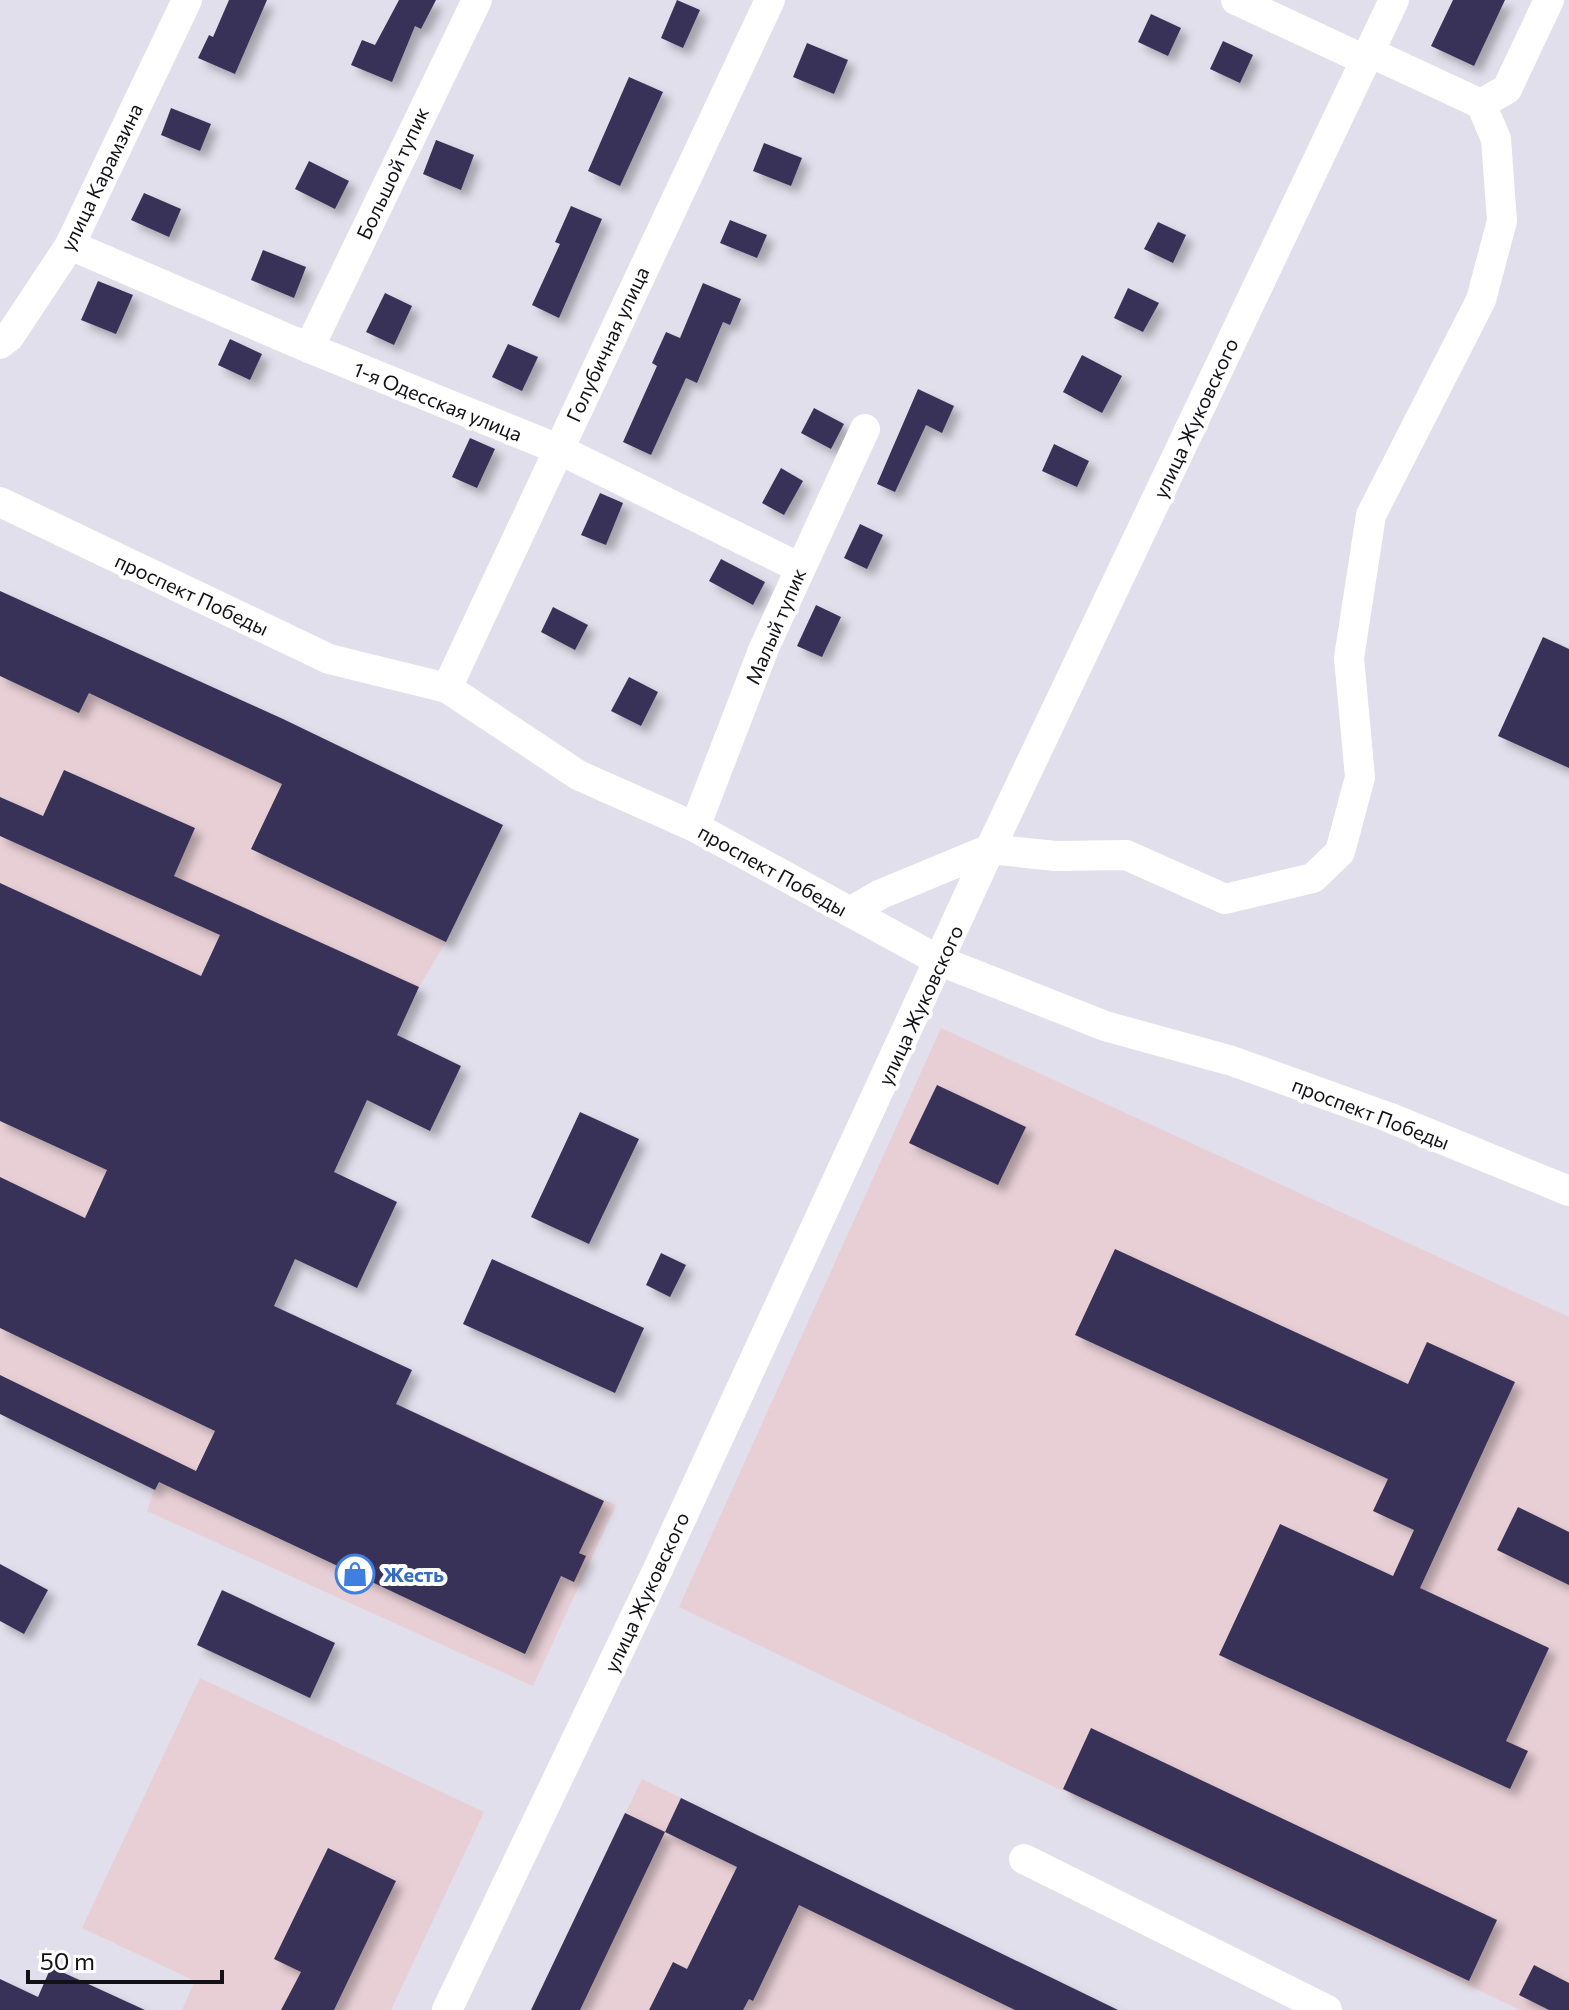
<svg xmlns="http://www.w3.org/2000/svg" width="1569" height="2010" font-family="Commissioner,sans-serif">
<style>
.industrial{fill:#e8cfd6}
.building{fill:#383358;filter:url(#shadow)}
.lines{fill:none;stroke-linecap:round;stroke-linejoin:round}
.minor{stroke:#fff;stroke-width:30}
.labels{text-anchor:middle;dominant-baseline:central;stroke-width:8;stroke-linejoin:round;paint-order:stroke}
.street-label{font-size:20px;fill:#121216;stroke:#fff}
.shop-label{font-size:20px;font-weight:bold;fill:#366cbe;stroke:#fff;text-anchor:start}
</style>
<defs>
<filter id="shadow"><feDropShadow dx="7" dy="7" stdDeviation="4" flood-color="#0004"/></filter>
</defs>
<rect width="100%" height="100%" fill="#e0dfeb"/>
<!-- industrial -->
<g class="industrial">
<polygon points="0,591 503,825 446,942 419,987 263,1329 396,1404 616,1505 533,1686 147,1511 154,1490 0,1414"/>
<polygon points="941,1028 1569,1317 1569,2010 1520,2010 679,1607"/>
<polygon points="200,1678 484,1812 391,2010 182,2010 195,1981 82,1928"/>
<polygon points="642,1779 681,1798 1118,2010 531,2010"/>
</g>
<!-- building -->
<g class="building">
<polygon points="229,0 267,0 235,74 198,58 209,35 213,37"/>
<polygon points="399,0 436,0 421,29 415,26 392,82 351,65 362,40 375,45"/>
<polygon points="677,0 700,10 683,48 661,38"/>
<polygon points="1453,0 1505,0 1474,66 1431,46"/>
<polygon points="1151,14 1181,28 1168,56 1138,42"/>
<polygon points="1223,41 1253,55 1240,83 1210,69"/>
<polygon points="807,43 848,60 834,94 793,77"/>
<polygon points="629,77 663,92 620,186 588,171"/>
<polygon points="171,108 211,124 200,151 161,135"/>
<polygon points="436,140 474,155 461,190 423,174"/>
<polygon points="764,143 802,158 791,186 753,171"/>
<polygon points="309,161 349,181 335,209 295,189"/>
<polygon points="144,193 181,209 169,237 131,220"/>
<polygon points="571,206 602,219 559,318 532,305 560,244 555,242"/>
<polygon points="730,220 767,235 757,258 720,243"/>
<polygon points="1158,222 1186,235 1173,263 1144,249"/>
<polygon points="263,250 306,267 294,298 251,280"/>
<polygon points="98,281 133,295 116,334 81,320"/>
<polygon points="703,283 741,299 730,325 723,322 697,383 686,378 651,455 623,442 657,366 652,363 666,332 680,338"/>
<polygon points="1128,288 1159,303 1143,332 1114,318"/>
<polygon points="385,293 412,306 394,345 366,332"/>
<polygon points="230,339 262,354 250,380 218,365"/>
<polygon points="508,344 538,357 522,391 492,377"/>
<polygon points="1082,355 1122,376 1102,413 1063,392"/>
<polygon points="918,389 954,406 942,433 926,425 895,492 877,484"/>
<polygon points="814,408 844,424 831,449 801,433"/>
<polygon points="470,438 495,449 477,488 452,477"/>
<polygon points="1054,444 1089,461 1077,487 1042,471"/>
<polygon points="781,468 803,481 784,515 762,503"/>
<polygon points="600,493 623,503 606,545 581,535"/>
<polygon points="860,524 883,535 867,569 844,558"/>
<polygon points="721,559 765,582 753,605 709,581"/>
<polygon points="0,591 283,719 503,825 446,942 251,849 282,784 89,693 79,713 0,676"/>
<polygon points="816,605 841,617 822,657 797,646"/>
<polygon points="553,607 588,625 575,650 541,632"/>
<polygon points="1543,637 1569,649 1569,768 1498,736"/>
<polygon points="629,677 658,692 641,726 611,711"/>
<polygon points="64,770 195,828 174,876 419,987 397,1035 461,1066 430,1131 367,1100 334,1172 397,1202 357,1288 295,1259 274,1306 412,1370 396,1404 604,1501 579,1553 586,1556 574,1582 561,1576 525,1654 159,1482 155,1490 0,1414 0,1375 196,1471 215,1431 0,1328 0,1177 85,1218 107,1170 0,1121 0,883 201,976 220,935 0,836 0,797 43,816"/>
<polygon points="937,1085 1026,1127 998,1185 909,1143"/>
<polygon points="580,1112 639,1139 589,1244 531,1217"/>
<polygon points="1115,1249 1408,1384 1427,1342 1515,1382 1420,1588 1549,1648 1506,1741 1528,1751 1510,1789 1219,1655 1280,1524 1393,1576 1414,1530 1373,1511 1388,1479 1075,1335"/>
<polygon points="661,1253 686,1265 670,1297 646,1285"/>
<polygon points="492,1259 644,1328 615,1393 463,1324"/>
<polygon points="1518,1507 1569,1532 1569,1585 1497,1550"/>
<polygon points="0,1564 48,1590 24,1634 0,1621"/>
<polygon points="222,1590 335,1643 310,1698 197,1645"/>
<polygon points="1091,1728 1497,1920 1469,1981 1063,1789"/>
<polygon points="681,1798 1118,2010 1015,2010 799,1905 753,2001 749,1999 743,2010 649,2010 673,1962 687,1969 737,1867 665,1832"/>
<polygon points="625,1813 665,1832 580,2010 531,2010"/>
<polygon points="328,1848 396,1881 334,2010 281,2010 301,1972 274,1959"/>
<polygon points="1534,1965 1569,1983 1569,2010 1549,2010 1519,1995"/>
<polygon points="51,1967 145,2010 0,2010 0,1979 38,1997"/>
</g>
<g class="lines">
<!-- minor -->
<g class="minor">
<polyline points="1236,0 1365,60"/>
<polyline points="1369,52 1481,104 1507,89 1549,0"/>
<polyline points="70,245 309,348 558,449 800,568"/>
<polyline points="0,344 9,337 70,245 187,0"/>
<polyline points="309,348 477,0"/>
<polyline points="0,502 329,659 447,688 578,775 695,827 940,961 1105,1026 1232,1061 1388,1117 1569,1191"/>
<polyline points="447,688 770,0"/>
<polyline points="695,827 764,648 865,429"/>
<polyline points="850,912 881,894 990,849 1055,856 1126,855 1225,899 1313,878 1340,852 1360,777 1349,658 1371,515 1481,300 1502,221 1496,139 1481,104"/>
<polyline points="1024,1859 1327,2010"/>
<polyline points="447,2010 658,1569 990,849 1394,0"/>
</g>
</g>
<!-- icons -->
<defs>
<symbol id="shop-ring" viewBox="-11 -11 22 22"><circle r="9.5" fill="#fff" stroke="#3f7fe0" stroke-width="1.5"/><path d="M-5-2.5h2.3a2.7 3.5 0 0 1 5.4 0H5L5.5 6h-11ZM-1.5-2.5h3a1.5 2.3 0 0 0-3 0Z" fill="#3f7fe0"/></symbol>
</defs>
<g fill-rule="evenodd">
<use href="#shop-ring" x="333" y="1552" width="44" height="44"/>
</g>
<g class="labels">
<!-- street labels -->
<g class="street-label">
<text transform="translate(392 173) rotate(-65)">Большой тупик</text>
<text transform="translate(101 177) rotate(-64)">улица Карамзина</text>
<text transform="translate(607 344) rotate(-65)">Голубичная улица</text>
<text transform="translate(438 401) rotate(22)">1-я Одесская улица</text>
<text transform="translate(1195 418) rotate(-65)">улица Жуковского</text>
<text transform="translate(192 594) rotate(25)">проспект Победы</text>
<text transform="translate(775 626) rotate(-67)">Малый тупик</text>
<text transform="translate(773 870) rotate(29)">проспект Победы</text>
<text transform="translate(920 1005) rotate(-65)">улица Жуковского</text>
<text transform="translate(1371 1113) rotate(21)">проспект Победы</text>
<text transform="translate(646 1592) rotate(-65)">улица Жуковского</text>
</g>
<!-- shop labels -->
<g class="shop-label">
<text x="383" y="1574">Жесть</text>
</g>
</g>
<!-- scale -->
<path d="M28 1970v12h194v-12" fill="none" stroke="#121216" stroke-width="4"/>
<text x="40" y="1970" font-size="24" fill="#121216" stroke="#ffffff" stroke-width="6" paint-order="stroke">50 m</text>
</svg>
